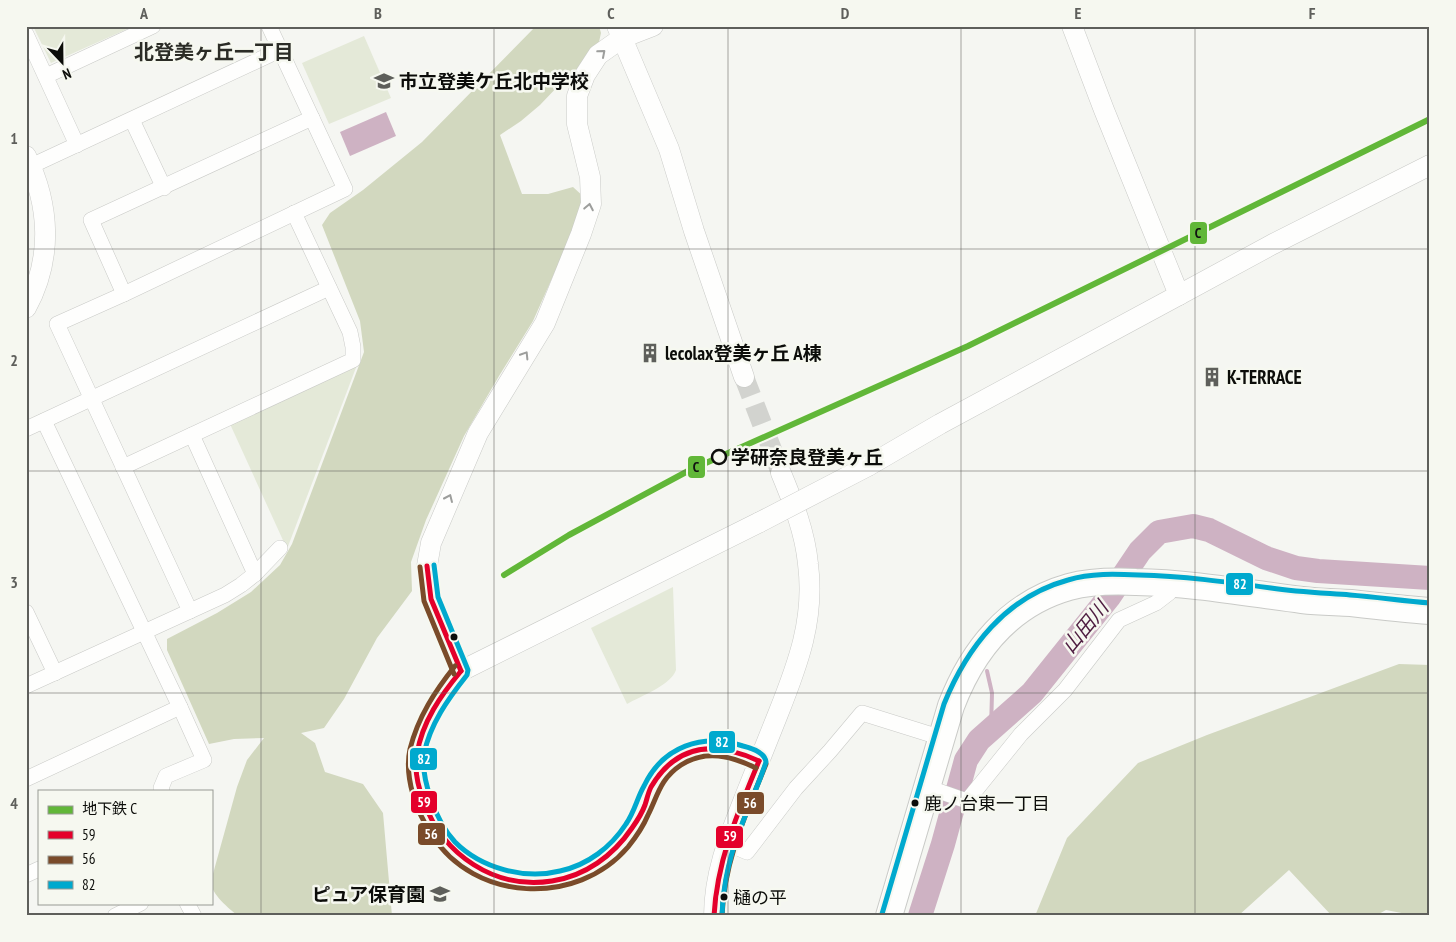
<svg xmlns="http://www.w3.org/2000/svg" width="1456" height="942" font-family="'PT Sans Narrow','Noto Sans JP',sans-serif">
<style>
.green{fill:#e4e9d8}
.forest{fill:#d2d8bf}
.water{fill:#ceb2c3}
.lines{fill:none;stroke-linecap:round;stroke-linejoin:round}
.stream{stroke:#ceb2c3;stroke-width:4}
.river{stroke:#ceb2c3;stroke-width:24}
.secondary-tunnel{stroke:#d2d3cf;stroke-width:20;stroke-dasharray:20 10;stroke-linecap:butt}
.street-casing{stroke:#c9cac7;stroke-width:16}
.secondary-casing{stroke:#c9cac7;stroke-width:21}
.highway-casing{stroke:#c9cac7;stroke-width:28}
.street{stroke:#fefefd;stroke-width:15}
.secondary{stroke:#fefefd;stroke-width:20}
.highway{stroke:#fefefd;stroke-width:26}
.secondary-bridge-casing{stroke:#c9cac7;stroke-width:21;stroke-linecap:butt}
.secondary-bridge{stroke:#fefefd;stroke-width:20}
.bus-1-casing{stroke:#f6f8f0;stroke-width:9}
.bus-2-casing{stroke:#f6f8f0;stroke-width:9}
.bus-3-casing{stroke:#f6f8f0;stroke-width:9}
.bus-1{stroke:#e4002b;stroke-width:5}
.bus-2{stroke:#7a4b2a;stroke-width:5}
.bus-3{stroke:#00a9ce;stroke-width:5}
.metro-1-casing{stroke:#f6f8f0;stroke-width:10}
.metro-1{stroke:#61b738;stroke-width:6}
.oneway{stroke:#9d9e9c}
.grid{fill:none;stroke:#5e5f5b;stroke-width:1;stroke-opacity:0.55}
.stop-dot{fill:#f6f8f0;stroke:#0c0d0a;stroke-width:2.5}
.bus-dot{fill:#0c0d0a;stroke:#f6f8f0;stroke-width:2}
.labels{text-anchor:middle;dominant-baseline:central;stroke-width:5;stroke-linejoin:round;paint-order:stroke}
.bus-label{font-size:18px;fill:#0c0d0a;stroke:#f6f8f0;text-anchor:start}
.poi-label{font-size:19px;font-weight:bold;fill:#0c0d0a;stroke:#f6f8f0;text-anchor:start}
.stop-label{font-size:19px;font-weight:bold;fill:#0c0d0a;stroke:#f6f8f0;text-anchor:start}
.neighbourhood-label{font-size:20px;font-weight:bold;fill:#2b2c26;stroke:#f6f8f0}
.water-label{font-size:20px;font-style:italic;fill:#4e1c40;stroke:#f6f8f0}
.line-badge{stroke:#f6f8f0;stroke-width:2}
.badge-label{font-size:14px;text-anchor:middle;font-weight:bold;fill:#fff}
.pale-badge-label{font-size:14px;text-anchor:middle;font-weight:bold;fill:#111}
.neatline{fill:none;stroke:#5e5f5b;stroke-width:2}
.grid-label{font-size:16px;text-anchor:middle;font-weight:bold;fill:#5e5f5b}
</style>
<rect width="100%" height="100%" fill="#f5f6f2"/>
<!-- green -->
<g class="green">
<polygon points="33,26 134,26 51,63"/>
<polygon points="364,36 391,98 329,124 302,63"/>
<polygon points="357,365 287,549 230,424"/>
<path d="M673 587 676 670C671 685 641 696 627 704L591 628Z"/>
</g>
<!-- forest -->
<g class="forest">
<path d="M536 26H599L601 33 599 42 588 52 573 75 560 84 540 105 521 121 500 135 522 194H548L573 187 585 198 578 220 533 321 499 376 464 436 426 520 411 562 412 591 377 638 344 699 324 728 301 733 315 743 325 772 363 784 383 813 392 916H238C229 908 211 895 211 881L237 787 247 760 264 738 234 739 209 744 167 650V639L217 613 251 592 280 565 292 544 364 352 360 321 322 225 330 213 363 190 422 142Z"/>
<polygon points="1399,664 1430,665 1430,916 1417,916 1386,910 1375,916 1332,916 1289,870 1238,916 1035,916 1067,838 1138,763 1207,735"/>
</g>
<!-- water -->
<polygon class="water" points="386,112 396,136 350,156 340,132"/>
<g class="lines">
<!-- stream -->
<polyline class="stream" points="987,671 992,693 991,730"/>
<!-- river -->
<polyline class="river" points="920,916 943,844 966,760 979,740 1032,693 1109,597 1140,551 1159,532 1193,526 1209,530 1266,558 1296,568 1318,571 1430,578"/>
<!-- secondary-tunnel -->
<polyline class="secondary-tunnel" points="744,377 781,473"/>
<defs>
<g id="street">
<polyline points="26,34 77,145"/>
<polyline points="46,76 153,26"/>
<polyline points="132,120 164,188"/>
<polyline points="31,166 280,50"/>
<polyline points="124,294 91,220 312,118"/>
<polyline points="26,429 329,288"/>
<polyline points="123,467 353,360 353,347 350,332 294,213"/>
<polyline points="255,574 280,548"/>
<polyline points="190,611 57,324 124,294 345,189 269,26"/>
<polyline points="26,612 55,673"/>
<polyline points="26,686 225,595 241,585 255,574 192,435"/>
<polyline points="26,779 180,707 44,421"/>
<polyline points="927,787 967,801 1021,734 1065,690 1119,620 1156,603 1169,593 1173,583"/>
<polyline points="162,791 161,788 166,776 204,760 180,707"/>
<polyline points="726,843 747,852 796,788 830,751 862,713 942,738"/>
<polyline points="26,875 39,869"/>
<polyline points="187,903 194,916"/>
<polyline points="115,916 141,903"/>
</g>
<g id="secondary">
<polyline points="617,26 669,149 694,231 744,377"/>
<path d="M26 156C50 205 53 259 26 308"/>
<polyline points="1179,295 1273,244 1430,165"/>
<polyline points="868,466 940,424 1179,295 1104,110 1072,26"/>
<polyline points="461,671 431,599 427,566 431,543 478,433 545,323 581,234 591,204 590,177 577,124 577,96 585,75 598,55 622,38 653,26"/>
<path d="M759 761C718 738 678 743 652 786 648 792 647 800 644 807 640 816 635 825 629 833 610 860 583 876 551 881 517 886 474 872 450 847 439 835 431 820 425 805 419 789 414 770 417 753 423 721 440 696 461 671L760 522"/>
<path d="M714 916C714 874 729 837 744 799 755 771 767 742 778 714 798 664 815 619 808 564 805 532 793 502 781 473"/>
</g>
<path id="highway" d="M889 916 951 706C972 651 1009 604 1069 587 1091 581 1114 581 1136 582 1192 583 1247 593 1302 600 1318 602 1334 602 1351 603 1377 606 1403 609 1430 611"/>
</defs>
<!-- street casing -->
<use href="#street" class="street-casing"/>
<!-- secondary casing -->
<use href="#secondary" class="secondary-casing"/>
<!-- highway casing -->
<use href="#highway" class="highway-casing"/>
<!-- street -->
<use href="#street" class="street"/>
<!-- secondary -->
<use href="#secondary" class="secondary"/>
<!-- highway -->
<use href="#highway" class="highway"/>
<defs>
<polyline id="secondary-bridge" points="760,522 868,466"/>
</defs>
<!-- secondary-bridge casing -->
<use href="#secondary-bridge" class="secondary-bridge-casing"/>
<!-- secondary-bridge -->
<use href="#secondary-bridge" class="secondary-bridge"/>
<defs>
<g id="bus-1">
<polyline points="427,566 431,599 461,671"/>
<path d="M461 671C441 695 422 722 417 754 414 770 418 787 424 802 443 855 495 890 552 881 585 876 613 856 632 828 637 821 642 813 645 805 647 799 648 793 651 787 677 743 716 741 759 761"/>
<path d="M714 916C717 860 738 812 759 761"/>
</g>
<g id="bus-2">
<polyline points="420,567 424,601 454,674"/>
<path d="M455 666C435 691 418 717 410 749 404 777 416 811 432 835 474 902 577 907 628 847 636 837 643 827 648 815 658 795 660 779 681 765 706 749 731 756 756 768"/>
<path d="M722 916C724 861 746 814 766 764"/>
</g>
<g id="bus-3">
<path d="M434 565 438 597 468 670 467 675C448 699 430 724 424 754 422 769 426 785 431 799 436 814 444 830 455 842 481 868 524 880 560 871 588 865 611 847 626 824 635 811 637 798 644 786 663 746 702 733 743 746 751 748 765 752 766 762 760 781 751 800 744 819 731 850 723 882 722 916"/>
<path d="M882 914 944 704C967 647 1006 597 1068 580 1091 573 1115 574 1139 575 1183 576 1227 582 1271 588 1298 592 1324 593 1350 595 1377 597 1403 601 1430 603"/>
</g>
</defs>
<!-- bus-1 casing -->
<use href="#bus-1" class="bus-1-casing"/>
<!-- bus-2 casing -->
<use href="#bus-2" class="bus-2-casing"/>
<!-- bus-3 casing -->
<use href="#bus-3" class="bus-3-casing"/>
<!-- bus-1 -->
<use href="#bus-1" class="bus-1"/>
<!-- bus-2 -->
<use href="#bus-2" class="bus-2"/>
<!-- bus-3 -->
<use href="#bus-3" class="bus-3"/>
<defs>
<polyline id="metro-1" points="504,575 569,535 688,471 968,346 1430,119"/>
</defs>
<!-- metro-1 casing -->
<use href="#metro-1" class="metro-1-casing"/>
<!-- metro-1 -->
<use href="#metro-1" class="metro-1"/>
</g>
<!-- one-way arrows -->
<defs><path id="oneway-chevron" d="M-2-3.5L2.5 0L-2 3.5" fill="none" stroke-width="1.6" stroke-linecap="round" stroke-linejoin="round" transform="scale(1.25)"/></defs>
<g class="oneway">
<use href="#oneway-chevron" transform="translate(602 53) rotate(-41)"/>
<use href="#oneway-chevron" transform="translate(589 207) rotate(-79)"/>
<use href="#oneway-chevron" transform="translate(525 355) rotate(-58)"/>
<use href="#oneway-chevron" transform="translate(449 498) rotate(-66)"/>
</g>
<!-- grid -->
<path class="grid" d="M261 26V916M494 26V916M728 26V916M961 26V916M1195 26V916M26 249H1430M26 471H1430M26 693H1430"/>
<!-- icons -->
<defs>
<symbol id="school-bare" viewBox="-9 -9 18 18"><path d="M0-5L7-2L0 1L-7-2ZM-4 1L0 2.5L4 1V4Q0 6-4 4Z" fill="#5e5f5b" stroke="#f6f8f0" stroke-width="2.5" paint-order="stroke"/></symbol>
<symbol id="building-bare" viewBox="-9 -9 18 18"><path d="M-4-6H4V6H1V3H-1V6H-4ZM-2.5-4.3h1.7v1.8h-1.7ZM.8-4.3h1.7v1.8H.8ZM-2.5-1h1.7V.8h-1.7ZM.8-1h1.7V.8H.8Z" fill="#5e5f5b" stroke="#f6f8f0" stroke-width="2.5" paint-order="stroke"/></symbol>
</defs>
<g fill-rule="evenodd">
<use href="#school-bare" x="370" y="67" width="28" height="28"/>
<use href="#building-bare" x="636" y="339" width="28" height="28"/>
<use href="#building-bare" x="1198" y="363" width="28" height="28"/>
<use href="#school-bare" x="426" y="880" width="28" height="28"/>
</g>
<!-- markers -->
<circle class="stop-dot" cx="719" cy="457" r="7"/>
<g class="bus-dot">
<circle cx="454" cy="637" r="4.5"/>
<circle cx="915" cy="803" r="4.5"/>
<circle cx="724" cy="897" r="4.5"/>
</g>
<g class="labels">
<!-- bus labels -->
<g class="bus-label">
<text x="924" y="803">鹿ノ台東一丁目</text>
<text x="733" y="897">樋の平</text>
</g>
<!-- poi labels -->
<g class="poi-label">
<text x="399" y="81">市立登美ケ丘北中学校</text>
<text x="665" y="353">lecolax登美ヶ丘 A棟</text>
<text x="1227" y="377">K-TERRACE</text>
<text x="425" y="894" text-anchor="end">ピュア保育園</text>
</g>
<!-- stop labels -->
<g class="stop-label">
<text x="731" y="457">学研奈良登美ヶ丘</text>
</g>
<!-- neighbourhood labels -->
<g class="neighbourhood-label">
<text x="214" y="52">北登美ヶ丘一丁目</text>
</g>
<!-- water labels -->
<g class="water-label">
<text transform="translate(1085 627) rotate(-51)">山田川</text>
</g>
</g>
<g class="line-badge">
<rect x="1189" y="221" width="19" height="24" rx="5" fill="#61b738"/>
<rect x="687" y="455" width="19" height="24" rx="5" fill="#61b738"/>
<rect x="1225" y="572" width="29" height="24" rx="5" fill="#00a9ce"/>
<rect x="708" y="730" width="28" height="24" rx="5" fill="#00a9ce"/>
<rect x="409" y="747" width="29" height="24" rx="5" fill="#00a9ce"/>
<rect x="410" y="790" width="28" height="24" rx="5" fill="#e4002b"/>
<rect x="736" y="791" width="29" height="24" rx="5" fill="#7a4b2a"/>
<rect x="417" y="822" width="29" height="24" rx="5" fill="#7a4b2a"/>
<rect x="715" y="825" width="29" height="24" rx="5" fill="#e4002b"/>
</g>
<g class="badge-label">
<text x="1240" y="589">82</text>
<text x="722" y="747">82</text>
<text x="424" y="764">82</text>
<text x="424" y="807">59</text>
<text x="750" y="808">56</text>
<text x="431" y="839">56</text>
<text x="730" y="841">59</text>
</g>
<g class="pale-badge-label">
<text x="1198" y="238">C</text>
<text x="696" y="472">C</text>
</g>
<!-- border -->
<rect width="1456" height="942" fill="none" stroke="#f6f8f0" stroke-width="55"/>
<!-- legend -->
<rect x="38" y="790" width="175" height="115" fill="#f6f8f0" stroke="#989a94"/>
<rect x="48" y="806" width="25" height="8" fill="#61b738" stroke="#989a94"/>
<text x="82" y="814" font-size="15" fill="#0c0d0a">地下鉄 C</text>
<rect x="48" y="831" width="25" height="8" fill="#e4002b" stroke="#989a94"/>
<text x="82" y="840" font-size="15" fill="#0c0d0a">59</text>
<rect x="48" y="856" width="25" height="8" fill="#7a4b2a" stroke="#989a94"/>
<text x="82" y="864" font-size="15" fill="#0c0d0a">56</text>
<rect x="48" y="881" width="25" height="8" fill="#00a9ce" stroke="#989a94"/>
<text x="82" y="890" font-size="15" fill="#0c0d0a">82</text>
<!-- north arrow -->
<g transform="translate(62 62) rotate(158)" stroke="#f6f8f0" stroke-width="4" paint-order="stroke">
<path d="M0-4L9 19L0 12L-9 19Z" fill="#0c0d0a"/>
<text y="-8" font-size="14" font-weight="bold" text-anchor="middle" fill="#0c0d0a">N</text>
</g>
<rect x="28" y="28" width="1400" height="886" class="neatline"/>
<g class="grid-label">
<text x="144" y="19">A</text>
<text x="378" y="19">B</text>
<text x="611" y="19">C</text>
<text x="845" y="19">D</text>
<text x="1078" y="19">E</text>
<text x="1312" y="19">F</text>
<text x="14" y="144">1</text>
<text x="14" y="366">2</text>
<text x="14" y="588">3</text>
<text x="14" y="809">4</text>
</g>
</svg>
